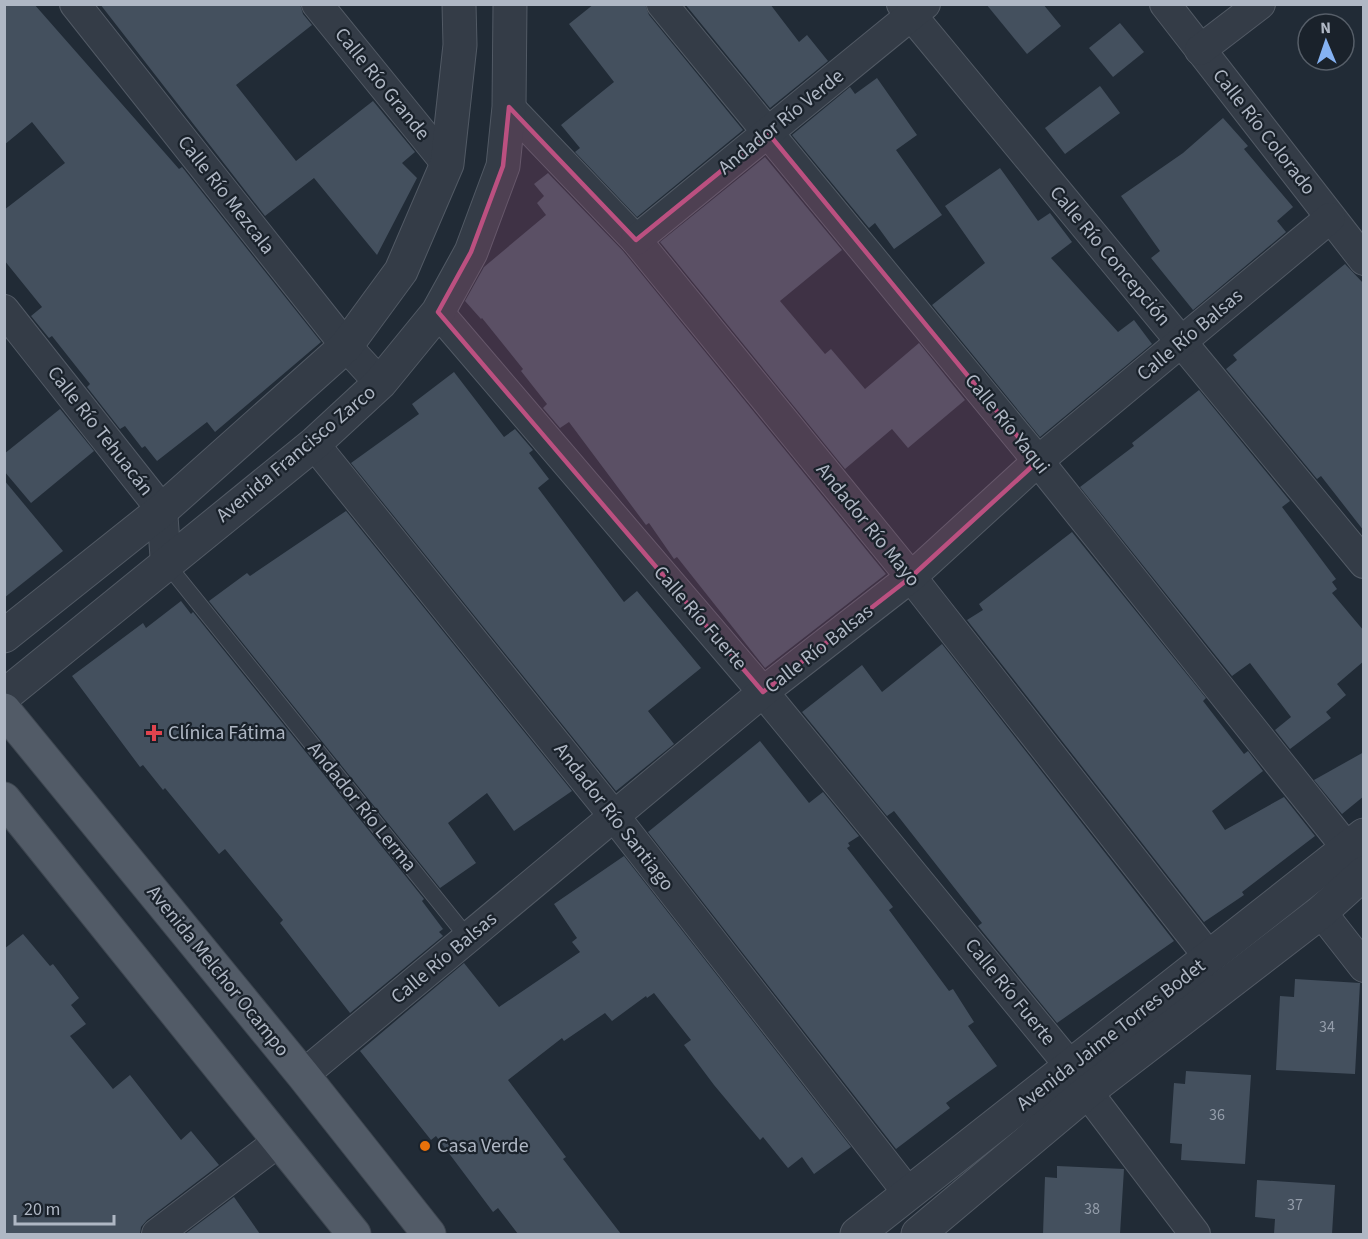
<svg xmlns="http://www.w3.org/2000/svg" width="1368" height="1239" font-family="'Source Sans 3',sans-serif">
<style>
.building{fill:#44505e}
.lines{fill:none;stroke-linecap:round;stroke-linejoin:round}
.service-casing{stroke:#525a65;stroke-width:17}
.minor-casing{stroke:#525a65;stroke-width:32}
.tertiary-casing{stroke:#525a65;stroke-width:35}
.primary-casing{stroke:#3e4650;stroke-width:35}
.service{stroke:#343c47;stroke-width:15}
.minor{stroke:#343c47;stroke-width:30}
.tertiary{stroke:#343c47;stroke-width:33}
.primary{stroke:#525b67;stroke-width:33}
.marked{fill:#bb5080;fill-opacity:0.2;stroke:#bb5080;stroke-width:4.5;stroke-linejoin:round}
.health-dot{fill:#e0444e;stroke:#1a222b;stroke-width:2}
.food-dot{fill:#e8710a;stroke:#1a222b;stroke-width:2}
.labels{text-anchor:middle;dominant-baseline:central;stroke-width:4.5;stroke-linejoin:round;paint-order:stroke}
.number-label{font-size:16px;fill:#949daa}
.street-label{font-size:20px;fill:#afb7c4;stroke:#1a222b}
.poi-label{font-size:20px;fill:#afb7c4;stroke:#1a222b;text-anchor:start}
</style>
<rect width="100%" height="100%" fill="#212b36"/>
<!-- building -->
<g class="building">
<polygon points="4,4 34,4 179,169 182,167 321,342 215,432 207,422 157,461 145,446 142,448 125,426 120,429 87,387 90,384 52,336 49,338 31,316 42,307 4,260 4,210 65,163 32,122 4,145"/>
<polygon points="100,4 300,4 303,14 312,25 236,85 296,161 373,101 415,152 402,163 417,178 377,255 314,178 265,216"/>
<polygon points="594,4 645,4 649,15 743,130 637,217 575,152 580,148 561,125 614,82 569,24"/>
<polygon points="685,4 770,4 799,42 807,35 828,61 770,108"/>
<polygon points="986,4 1043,4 1061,26 1027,54"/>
<polygon points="1120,23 1144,52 1113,77 1089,48"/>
<polygon points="877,78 917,135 896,150 942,215 894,249 875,223 869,228 792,135 850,87 855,94"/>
<polygon points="1100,86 1120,113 1065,154 1045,128"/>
<polygon points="1223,118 1248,146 1244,149 1293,207 1277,221 1286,232 1193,310 1151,258 1160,251 1121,196 1183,153"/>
<polygon points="765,157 842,250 780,301 825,354 831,349 865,389 919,343 965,400 908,448 892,429 845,469 660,242"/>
<polygon points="1000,168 1038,221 1050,213 1072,242 1051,258 1118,332 1134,320 1152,344 1040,437 932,305 985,263 945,206"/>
<polygon points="548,173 623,251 886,574 765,668 677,557 674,559 649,523 646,525 569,422 560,428 543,408 547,404 521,371 523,369 482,318 481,319 465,301 484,267 546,215 537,203 544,196 534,184"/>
<polygon points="1345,264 1364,284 1364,531 1321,476 1317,479 1226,369 1237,360 1233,355"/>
<polygon points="454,372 504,437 515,429 533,450 529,453 549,479 538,488 624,602 637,591 701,668 648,711 674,744 616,791 351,463 419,414 412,404"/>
<polygon points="1199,390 1290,501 1282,507 1336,579 1332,582 1337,589 1332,593 1364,631 1364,661 1337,684 1346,695 1326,712 1331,718 1290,749 1275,730 1291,717 1250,663 1232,676 1080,487 1134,446 1132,443"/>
<polygon points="60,409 94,451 31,503 4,471 4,454"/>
<polygon points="4,480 63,551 4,598"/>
<polygon points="346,511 572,791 514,831 487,793 448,823 476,863 440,888 209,601 247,573 250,576"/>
<polygon points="1072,532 1206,698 1203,701 1244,754 1248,751 1263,771 1212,811 1225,830 1284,797 1315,836 1242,892 1244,895 1204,922 967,620 983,610 979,604"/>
<polygon points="181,601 191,614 193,612 424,899 422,901 443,929 439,932 443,936 350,1013 280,923 283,920 225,849 219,854 165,788 163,790 143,765 140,767 72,676 143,623 146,628"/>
<polygon points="942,644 1174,941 1057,1023 978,926 982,923 894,811 887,816 802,712 862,665 882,692"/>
<polygon points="760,741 809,803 823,792 859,836 848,843 850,846 847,848 893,907 889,910 949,991 953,989 974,1022 968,1026 997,1066 946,1103 950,1108 896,1149 648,832"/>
<polygon points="1364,752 1364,796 1342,814 1314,780"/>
<polygon points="624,856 851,1147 814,1174 802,1157 788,1168 763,1137 760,1140 714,1085 684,1045 691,1040 654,993 647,998 646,996 612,1021 605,1013 564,1041 562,1038 508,1080 566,1157 563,1159 621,1234 518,1234 498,1208 493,1212 436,1136 431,1140 360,1051 464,963 499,1007 580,952 572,942 577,938 554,904"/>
<polygon points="23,934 50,966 53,964 79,998 71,1005 86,1024 70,1036 113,1089 130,1075 181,1140 191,1131 219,1165 147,1220 141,1227 140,1234 4,1234 4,949"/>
<polygon points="1295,979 1360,983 1355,1074 1276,1070 1280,996 1294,997"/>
<polygon points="1186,1071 1251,1075 1245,1164 1181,1160 1182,1144 1170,1143 1174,1083 1185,1084"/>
<polygon points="1057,1166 1124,1169 1120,1234 1043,1234 1045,1177 1057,1178"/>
<polygon points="1257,1180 1335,1185 1332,1234 1274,1234 1275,1219 1255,1217"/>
<polygon points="234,1197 260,1234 185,1234"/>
</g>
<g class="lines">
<defs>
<polyline id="service" points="166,563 468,938"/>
<g id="minor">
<polyline points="75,4 346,346 380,383"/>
<polyline points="317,4 447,164"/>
<polyline points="662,4 1038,461 1347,848"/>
<polyline points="902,4 1364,563"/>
<polyline points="1165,4 1364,260"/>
<polyline points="1200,50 1260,4"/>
<polyline points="509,107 636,240 911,577 1210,958"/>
<polyline points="636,240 925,4"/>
<polyline points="4,310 162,510 166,563"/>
<polyline points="438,312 763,692 1071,1067"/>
<polyline points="314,444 614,816 909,1194"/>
<polyline points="1321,912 1364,967"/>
<polyline points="303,1075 763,692 911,577 1038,461 1330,218"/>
<polyline points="1087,1092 1195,1234"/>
<polyline points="157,1234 278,1142"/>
</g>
<g id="tertiary">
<polyline points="4,636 162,510 346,346 401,271 447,164 460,45 459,4"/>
<polyline points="4,696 314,444 380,383 438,312 471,252 503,166 509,107 510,4"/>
<polyline points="857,1234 1364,835"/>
<polyline points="918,1234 1087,1092 1321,912 1364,873"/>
</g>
<g id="primary">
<polyline points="4,710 303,1075 429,1234"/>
<polyline points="4,799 354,1234"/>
</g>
</defs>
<!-- service casing -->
<use href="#service" class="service-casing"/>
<!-- minor casing -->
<use href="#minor" class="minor-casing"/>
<!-- tertiary casing -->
<use href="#tertiary" class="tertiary-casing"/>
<!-- primary casing -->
<use href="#primary" class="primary-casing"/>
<!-- service -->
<use href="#service" class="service"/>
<!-- minor -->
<use href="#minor" class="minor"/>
<!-- tertiary -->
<use href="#tertiary" class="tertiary"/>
<!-- primary -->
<use href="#primary" class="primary"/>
</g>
<!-- marked area -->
<path class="marked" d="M509 107 636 240 768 133 1038 461 911 577 763 692 438 312 471 252 503 166Z"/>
<!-- markers -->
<path class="health-dot" d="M151 724h6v6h6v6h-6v6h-6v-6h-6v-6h6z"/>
<circle class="food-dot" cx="425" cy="1146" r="6"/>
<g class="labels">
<!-- number labels -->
<g class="number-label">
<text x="1327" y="1027">34</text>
<text x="1217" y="1115">36</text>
<text x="1295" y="1205">37</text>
<text x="1092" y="1209">38</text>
</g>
<!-- street labels -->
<g class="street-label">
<text transform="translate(382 84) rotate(51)">Calle Río Grande</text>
<text transform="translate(781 122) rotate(-39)">Andador Río Verde</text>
<text transform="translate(1264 132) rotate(52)">Calle Río Colorado</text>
<text transform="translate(226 195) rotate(52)">Calle Río Mezcala</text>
<text transform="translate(1110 256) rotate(50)">Calle Río Concepción</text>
<text transform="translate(1190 335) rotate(-40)">Calle Río Balsas</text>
<text transform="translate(1007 424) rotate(51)">Calle Río Yaqui</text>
<text transform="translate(100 431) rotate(52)">Calle Río Tehuacán</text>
<text transform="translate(296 454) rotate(-40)">Avenida Francisco Zarco</text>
<text transform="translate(868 525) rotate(51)">Andador Río Mayo</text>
<text transform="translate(700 618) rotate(49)">Calle Río Fuerte</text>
<text transform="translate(819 649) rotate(-38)">Calle Río Balsas</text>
<text transform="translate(362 807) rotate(51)">Andador Río Lerma</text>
<text transform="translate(614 817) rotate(52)">Andador Río Santiago</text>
<text transform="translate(444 958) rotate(-40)">Calle Río Balsas</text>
<text transform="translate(218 971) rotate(51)">Avenida Melchor Ocampo</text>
<text transform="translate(1010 992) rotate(51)">Calle Río Fuerte</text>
<text transform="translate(1111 1035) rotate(-38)">Avenida Jaime Torres Bodet</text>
</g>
<!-- poi labels -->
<g class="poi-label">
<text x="168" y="733">Clínica Fátima</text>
<text x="437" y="1146">Casa Verde</text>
</g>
</g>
<!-- border -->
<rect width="1368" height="1239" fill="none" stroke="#afb7c4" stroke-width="12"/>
<!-- north arrow -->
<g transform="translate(1326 42) rotate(358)"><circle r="28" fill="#1a222b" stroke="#565e68" stroke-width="1.5"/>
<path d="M0-4.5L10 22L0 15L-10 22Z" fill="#85b2f2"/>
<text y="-9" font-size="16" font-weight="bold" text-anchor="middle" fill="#afb7c4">N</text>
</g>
<!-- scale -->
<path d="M15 1215v9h99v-9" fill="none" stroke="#afb7c4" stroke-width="3"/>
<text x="24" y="1215" font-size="18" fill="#afb7c4" stroke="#1a222b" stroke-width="4.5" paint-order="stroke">20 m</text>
</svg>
